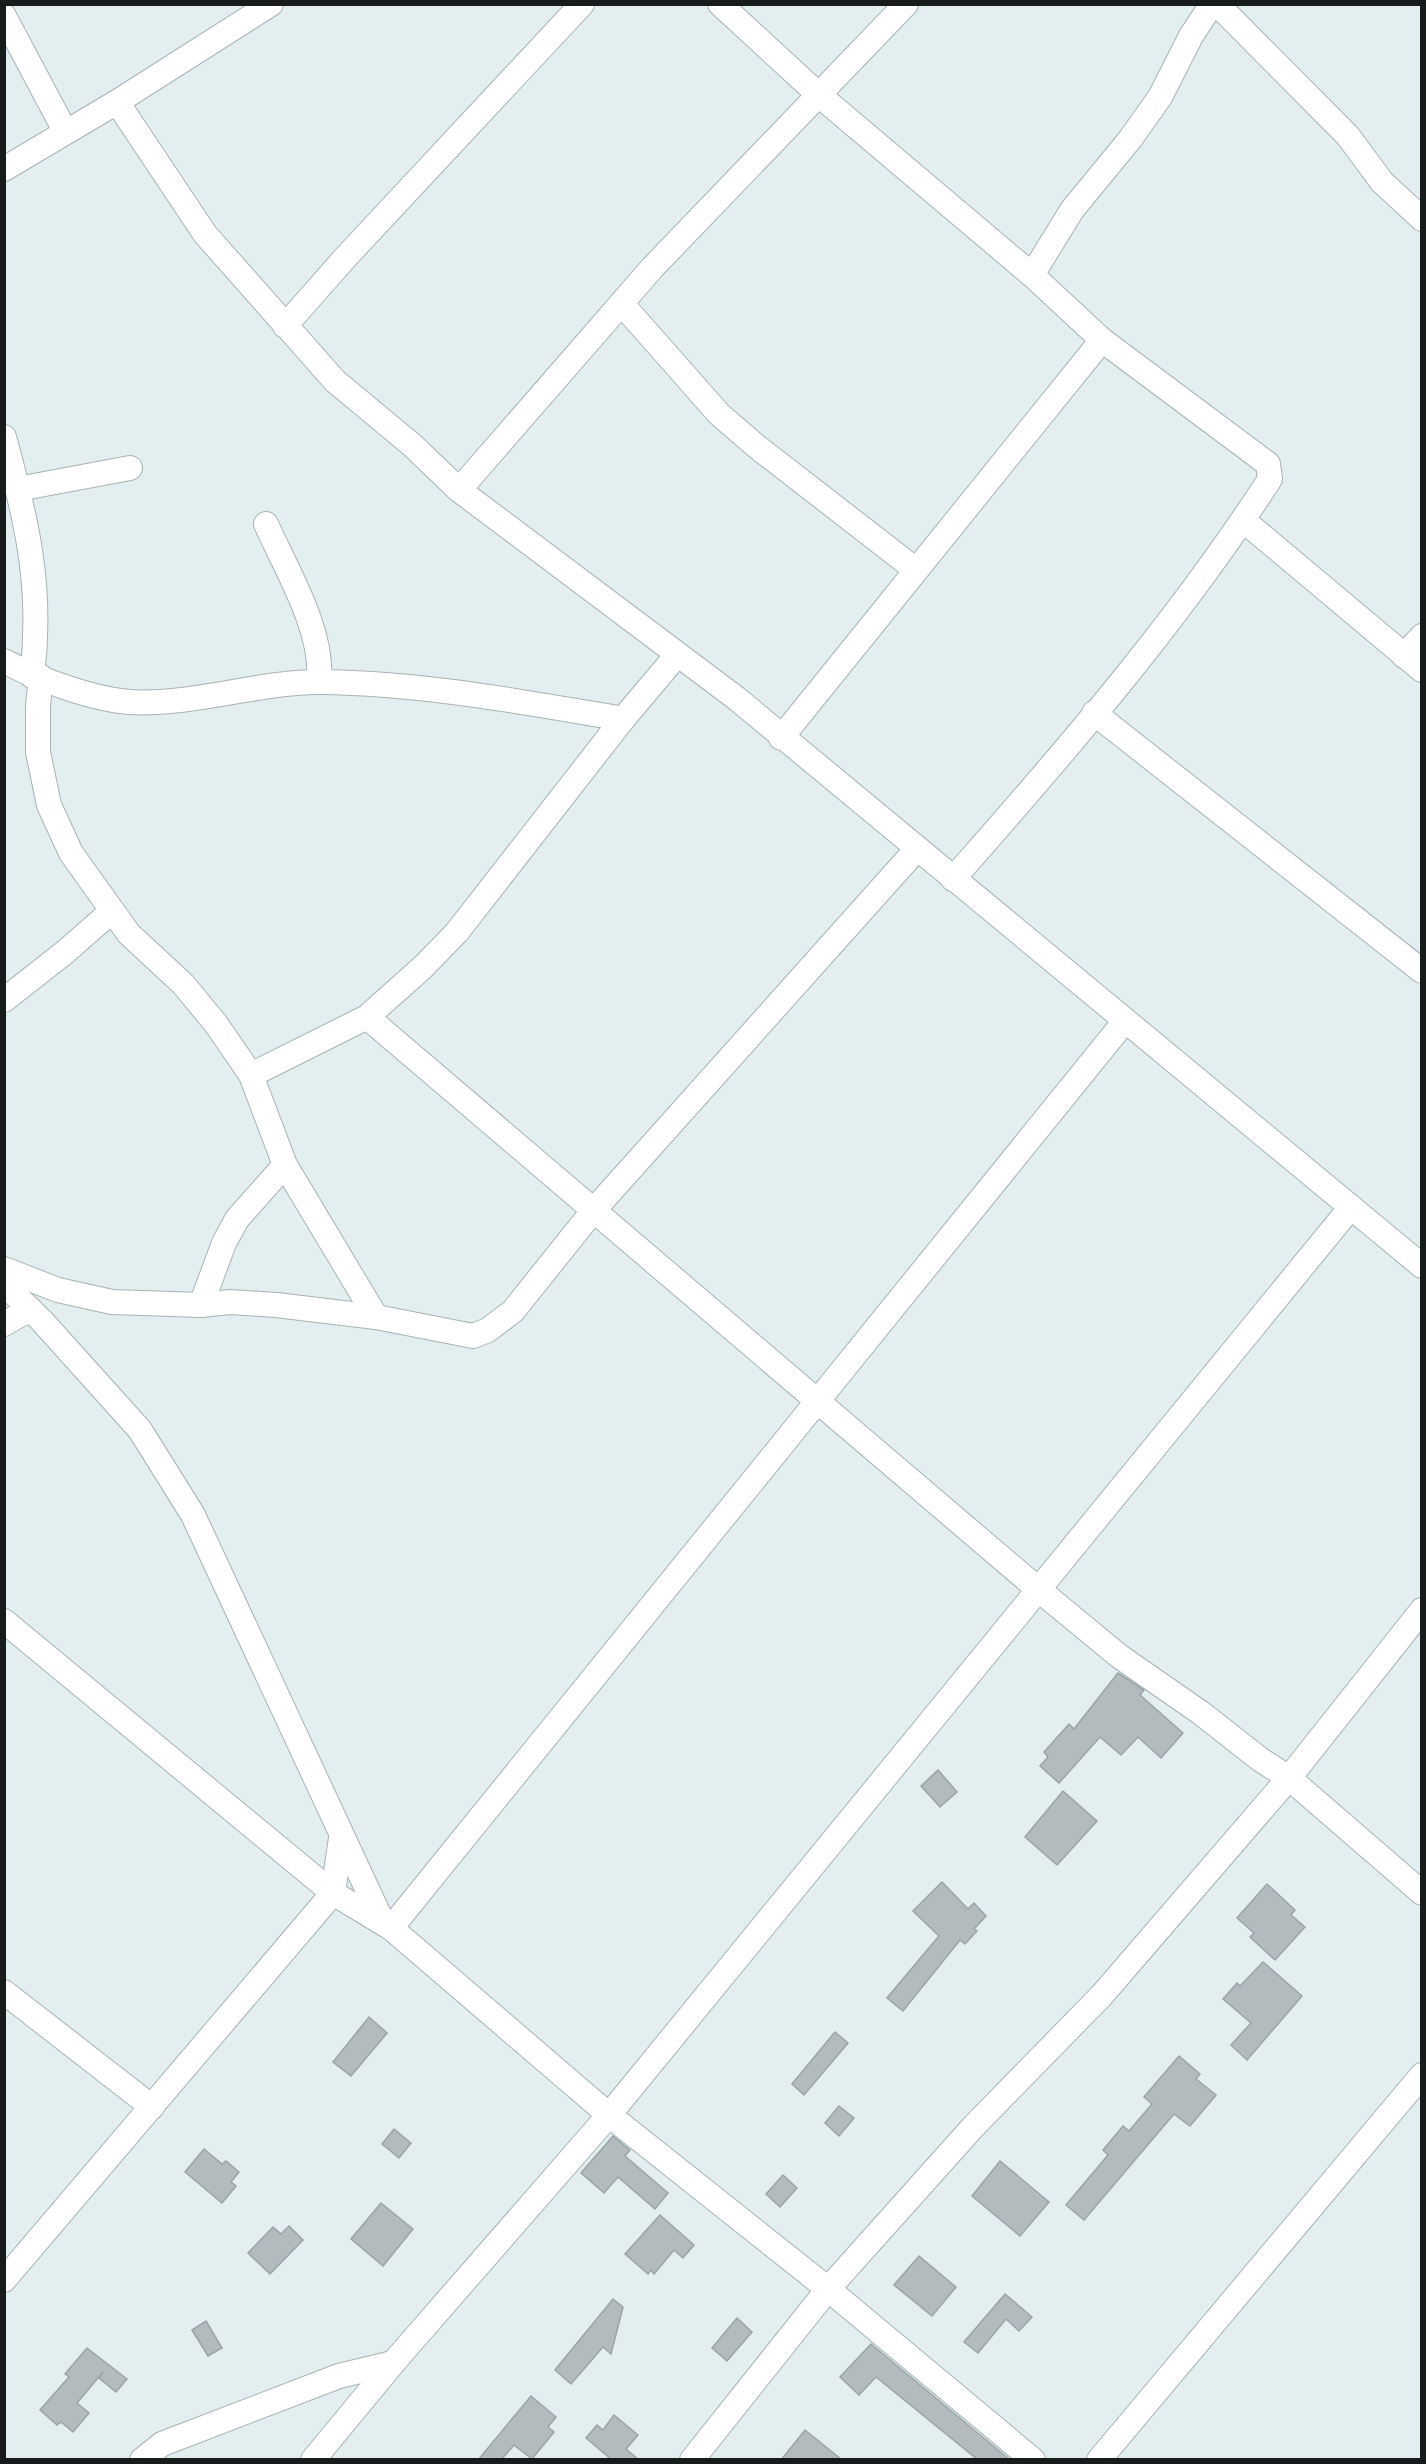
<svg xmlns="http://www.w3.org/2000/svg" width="1426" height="2464" font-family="Rubik,sans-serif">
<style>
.building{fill:#b2bcbf;stroke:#9aa4a7;stroke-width:1.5}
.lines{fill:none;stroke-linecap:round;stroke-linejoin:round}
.minor-casing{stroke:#a8b2b5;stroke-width:26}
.minor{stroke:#fff;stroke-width:24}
</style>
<rect width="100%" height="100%" fill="#e3eef1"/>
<!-- building -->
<g class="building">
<polygon points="1118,1673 1144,1690 1140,1695 1183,1733 1161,1758 1138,1737 1121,1755 1100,1737 1059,1783 1040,1766 1048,1757 1044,1752 1069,1724 1074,1729"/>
<polygon points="938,1770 957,1792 940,1807 921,1786"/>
<polygon points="1063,1791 1097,1821 1057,1865 1025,1837"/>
<polygon points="942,1882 968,1909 974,1903 986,1916 974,1929 977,1931 965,1944 960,1940 903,2011 887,1998 939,1936 913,1911"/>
<polygon points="1267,1884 1295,1910 1291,1915 1305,1927 1275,1960 1250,1937 1254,1933 1237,1918"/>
<polygon points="1263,1962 1302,1996 1247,2060 1231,2045 1251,2023 1223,1999 1237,1983 1240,1986"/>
<polygon points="369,2017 387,2033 351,2076 333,2062"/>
<polygon points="835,2032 848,2043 804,2095 792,2084"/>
<polygon points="1179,2056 1200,2074 1196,2079 1216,2095 1190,2126 1174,2114 1084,2220 1066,2205 1108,2155 1103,2150 1123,2126 1129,2131 1152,2104 1144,2097"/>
<polygon points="839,2106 854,2118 839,2136 825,2123"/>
<polygon points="394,2129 411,2143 399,2158 382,2144"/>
<polygon points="613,2136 630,2150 625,2156 668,2193 655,2209 618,2177 604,2193 581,2173"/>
<polygon points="204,2149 222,2164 226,2161 239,2172 231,2182 236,2186 222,2203 185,2172"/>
<polygon points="1000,2161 1049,2202 1020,2236 972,2196"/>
<polygon points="783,2175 797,2188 780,2207 766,2194"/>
<polygon points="381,2203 413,2229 383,2266 351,2239"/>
<polygon points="660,2215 694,2245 683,2258 674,2250 654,2274 651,2270 648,2274 625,2254"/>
<polygon points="289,2226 303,2240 270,2274 248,2253 273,2227 281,2234"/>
<polygon points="919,2256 956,2287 932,2316 894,2285"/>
<polygon points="1005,2294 1032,2317 1019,2331 1006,2319 978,2353 964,2342"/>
<polygon points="613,2299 623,2307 611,2354 603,2347 571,2384 555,2370"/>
<polygon points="737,2318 752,2332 727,2361 712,2348"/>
<polygon points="206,2321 222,2348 208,2356 192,2330"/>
<polygon points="871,2344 1010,2460 978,2460 876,2377 859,2395 840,2377"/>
<polygon points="87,2348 127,2379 116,2392 99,2378 103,2372 77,2403 89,2413 73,2432 61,2422 57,2425 40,2410 69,2377 65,2374"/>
<polygon points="531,2396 556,2417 548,2427 554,2432 532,2459 514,2445 501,2460 478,2460"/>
<polygon points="614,2415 638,2435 626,2449 639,2460 612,2460 586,2438 597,2425 603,2430"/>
<polygon points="805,2430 842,2460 781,2460"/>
</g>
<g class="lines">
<defs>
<g id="minor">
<path d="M720 4 819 95 1032 275 1102 340 1268 464 1270 479C1178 621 1066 751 953 879"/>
<polyline points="1217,4 1348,136 1382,182 1422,219"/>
<polyline points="4,16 65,131"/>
<polyline points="117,102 205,234 335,381 412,445 459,490 736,698 1422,1266"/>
<polyline points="4,169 117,102 271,4"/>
<polyline points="1032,275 1072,210 1131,138 1160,97 1191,36 1212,4"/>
<polyline points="622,304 719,414 756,446 916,570"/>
<polyline points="285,326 345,258 582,4"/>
<path d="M4 437C27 521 43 589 32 676"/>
<polyline points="18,489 130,468"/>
<polyline points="459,490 653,267 906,4"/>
<polyline points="1243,520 1422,670"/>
<path d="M266 524C287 571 324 631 319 682"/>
<polyline points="1404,656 1422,636"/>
<path d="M4 661C38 679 91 699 129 702 191 706 257 682 320 682 421 683 523 702 623 719"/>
<polyline points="41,677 38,706 38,752 49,805 71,853 129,934 183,984 216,1024 251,1075 285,1165 376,1317"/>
<polyline points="1094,713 1422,971"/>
<polyline points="781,738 1102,340"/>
<polyline points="4,1000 64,953 112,911"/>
<polyline points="367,1017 1039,1590 1119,1656 1201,1713 1261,1760 1289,1778 1422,1893"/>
<polyline points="251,1075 367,1017 423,967 457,932 623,719 677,655"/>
<polyline points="4,1269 58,1290 112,1302 201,1305 230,1302 276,1305 376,1317 473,1336 488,1330 513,1311 593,1211 916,850"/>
<polyline points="4,1284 42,1321 140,1430 193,1515 382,1921"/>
<polyline points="201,1305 224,1243 237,1219 285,1165"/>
<polyline points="4,1324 30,1309"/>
<polyline points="4,1621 333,1893 391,1928 609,2115 828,2289 1033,2460"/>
<polyline points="391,1928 1125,1021"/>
<polyline points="4,1992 152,2107"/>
<polyline points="4,2280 333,1893 341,1838"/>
<polyline points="142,2460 162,2444 339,2376 393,2363"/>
<polyline points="313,2460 393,2363 609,2115 1351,1207"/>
<polyline points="692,2460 828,2289 973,2127 1102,1995 1289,1778 1422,1610"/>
<polyline points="1099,2460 1422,2075"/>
</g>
</defs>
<!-- minor casing -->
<use href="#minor" class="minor-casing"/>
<!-- minor -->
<use href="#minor" class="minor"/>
</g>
<!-- border -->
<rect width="1426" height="2464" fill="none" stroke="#171b1c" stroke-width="12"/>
</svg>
